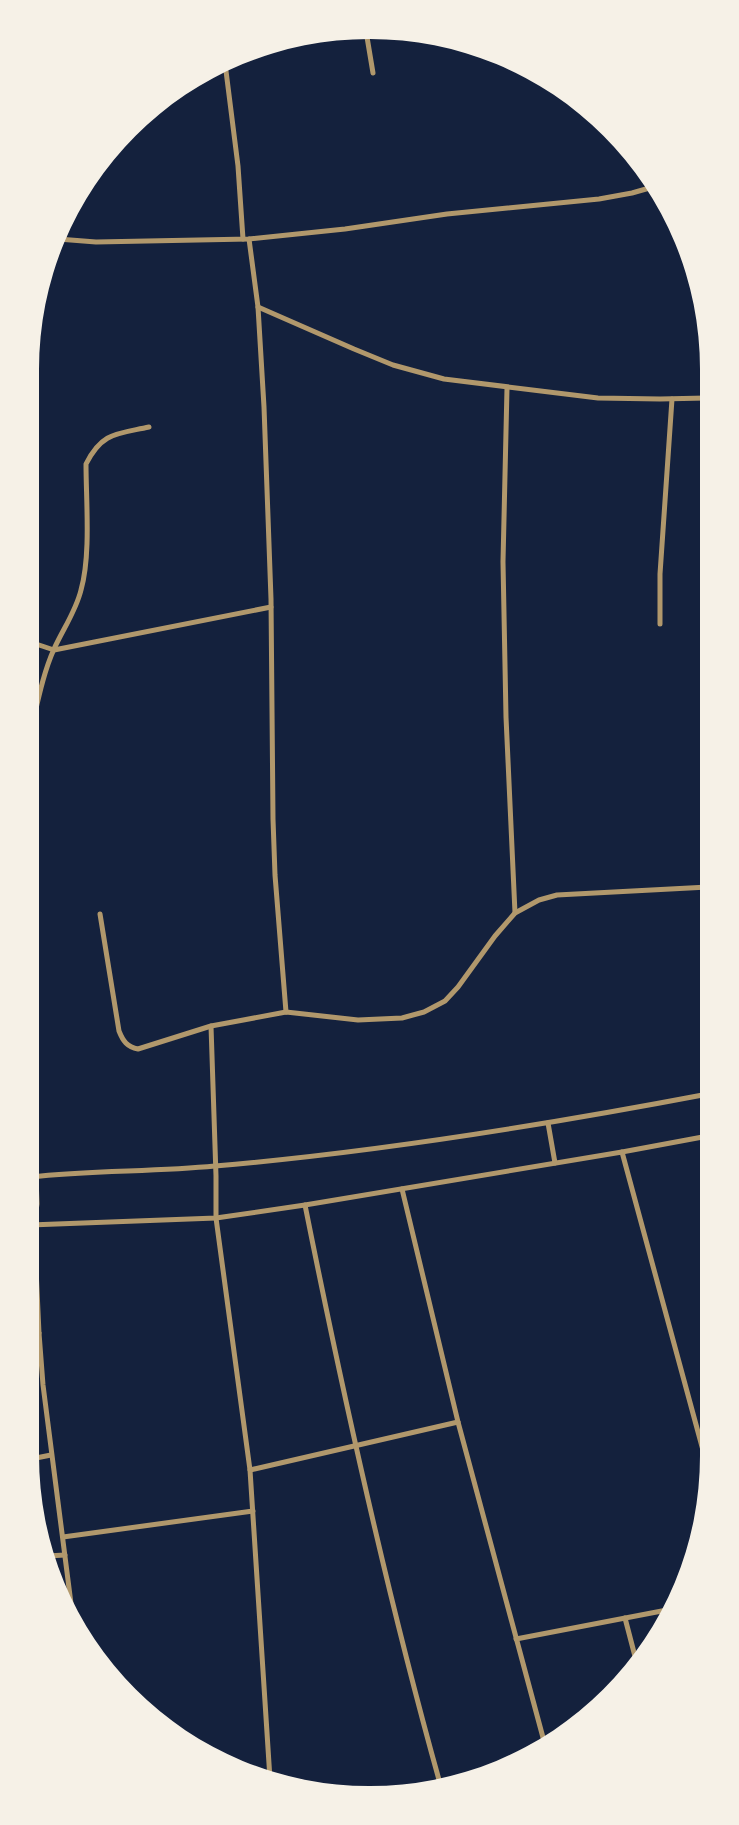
<svg xmlns="http://www.w3.org/2000/svg" width="739" height="1825" font-family="'DejaVu Sans',sans-serif">
<style>
.lines{fill:none;stroke-linecap:round;stroke-linejoin:round}
.minor{stroke:#b1986c;stroke-width:5}
</style>
<rect width="100%" height="100%" fill="#14213d"/>
<g class="lines">
<!-- minor -->
<g class="minor">
<polyline points="366,31 373,73"/>
<polyline points="225,63 238,166 243,239"/>
<polyline points="58,239 96,242 249,239 345,229 447,214 599,199 632,193 653,187"/>
<polyline points="249,239 258,307 264,407 271,599 273,819 275,875 286,1012"/>
<polyline points="258,307 354,349 393,365 444,379 598,398 660,399 706,398"/>
<polyline points="507,388 503,562 506,717 515,913"/>
<polyline points="660,624 660,574 672,399"/>
<polyline points="30,642 54,650 271,607"/>
<path d="M30 734C37 706 42 676 54 649 63 629 76 611 81 590 91 555 86 501 86 464 102 432 117 434 149 427"/>
<path d="M100 914 119 1031C123 1041 127 1047 138 1049L211 1026 286 1012 358 1020 402 1018 424 1012 445 1001 458 987 495 936 515 913 539 900 557 895 708 887"/>
<polyline points="211,1026 216,1176 216,1218 250,1470 270,1779"/>
<polyline points="548,1123 555,1163"/>
<polyline points="622,1152 707,1465"/>
<polyline points="36,1176 37,1204 34,1225 39,1333 43,1385 73,1619"/>
<path d="M30 1177C91 1170 153 1172 215 1166 380 1152 545 1125 708 1094"/>
<polyline points="402,1189 458,1422 545,1745"/>
<path d="M305 1205C344 1400 387 1595 441 1787"/>
<polyline points="30,1225 216,1218 305,1205 622,1152 708,1136"/>
<polyline points="30,1334 39,1333"/>
<polyline points="31,1459 51,1455"/>
<polyline points="250,1470 458,1422"/>
<polyline points="63,1537 253,1511"/>
<polyline points="47,1556 65,1555"/>
<polyline points="625,1618 637,1664"/>
<polyline points="516,1639 667,1610"/>
</g>
</g>
<!-- crop -->
<path d="M0 0H739V1825H0ZM369 39H370A330 330 0 0 1 700 369V1456A330 330 0 0 1 370 1786H369A330 330 0 0 1 39 1456V369A330 330 0 0 1 369 39Z" fill="#f6f1e7" fill-rule="evenodd"/>
</svg>
